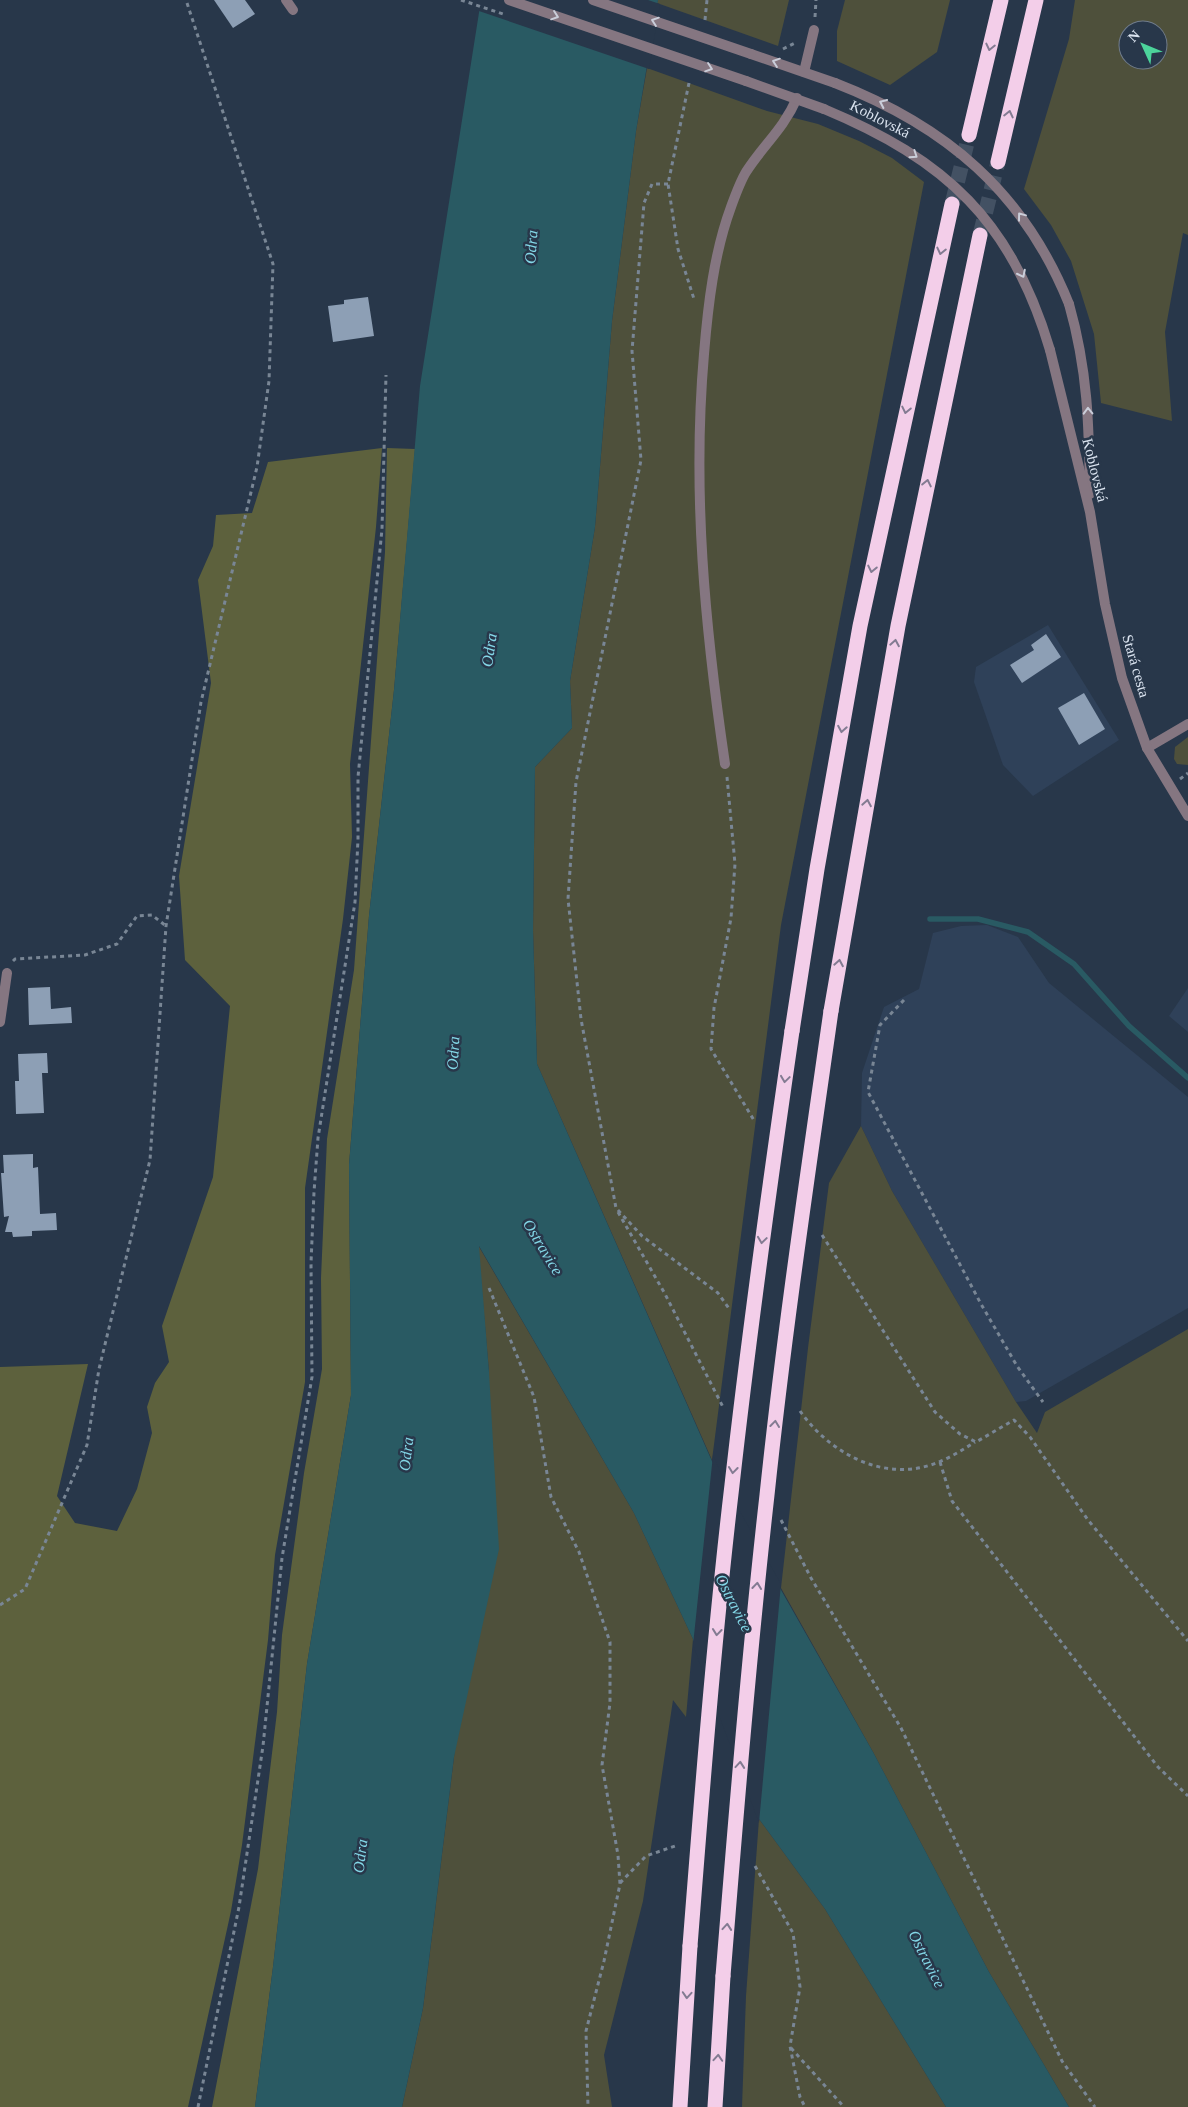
<svg xmlns="http://www.w3.org/2000/svg" width="1188" height="2107" font-family="'Times New Roman',serif">
<style>
.built{fill:#2f4159}
.green{fill:#4e503b;fill-rule:evenodd}
.forest{fill:#5d613d}
.water{fill:#295a63}
.pier{fill:#28374a}
.lines{fill:none;stroke-linecap:round;stroke-linejoin:round}
.stream{stroke:#295a63;stroke-width:5.5}
.building{fill:#8d9fb5}
.motorway-tunnel{stroke:#435163;stroke-width:15;stroke-dasharray:15 8;stroke-linecap:butt}
.path{stroke:#798695;stroke-width:3;stroke-dasharray:4 4;stroke-linecap:butt}
.service{stroke:#857681;stroke-width:10}
.minor{stroke:#857681;stroke-width:10}
.tertiary{stroke:#857681;stroke-width:10}
.motorway{stroke:#f3cee9;stroke-width:15}
.path-bridge{stroke:#798695;stroke-width:3;stroke-dasharray:4 4;stroke-linecap:butt}
.tertiary-bridge{stroke:#857681;stroke-width:10}
.motorway-bridge{stroke:#f3cee9;stroke-width:15}
.oneway{stroke:#caceda}
.oneway2{stroke:#837b92}
.labels{text-anchor:middle;dominant-baseline:central;stroke-width:5;stroke-linejoin:round;paint-order:stroke}
.street-label{font-size:15px;fill:#dbe4f0;stroke:#28374a}
.water-label{font-size:16px;font-style:italic;fill:#83d7e7;stroke:#28374a}
</style>
<rect width="100%" height="100%" fill="#28374a"/>
<!-- built -->
<g class="built">
<polygon points="1048,625 1119,740 1033,796 1003,765 974,682 976,667"/>
<polygon points="987,925 1018,937 1049,983 1188,1097 1188,1308 1026,1401 1016,1402 892,1191 861,1126 862,1073 884,1007 919,989 933,933 961,926"/>
<polygon points="1188,988 1188,1032 1169,1016"/>
</g>
<!-- green -->
<g class="green">
<polygon points="658,0 789,0 778,46 657,3"/>
<polygon points="845,0 950,0 937,52 890,85 837,61 837,31"/>
<path d="M1075 0H1188V235L1183 233 1165 332 1172 421 1101 403 1094 334 1071 261 1051 225 1024 189 1069 39ZM1128 30H1158V60H1128Z"/>
<polygon points="647,68 767,111 818,124 859,141 892,158 924,182 781,925 712,1460 537,1064 533,930 535,767 572,728 570,681 595,527 612,321 636,131"/>
<polygon points="1188,737 1188,765 1177,764 1174,759 1175,747"/>
<polygon points="861,1126 892,1191 1016,1402 1037,1433 1045,1412 1188,1329 1188,2107 1069,2107 989,1972 873,1752 781,1588 808,1348 829,1183"/>
<polygon points="478,1245 634,1513 693,1639 686,1717 673,1700 643,1901 604,2055 612,2107 402,2107 423,2008 454,1757 489,1372"/>
<polygon points="759,1819 825,1909 946,2107 742,2107 746,1996"/>
</g>
<!-- forest -->
<g class="forest">
<polygon points="382,448 376,527 350,764 352,837 343,919 305,1188 305,1382 275,1555 268,1640 242,1845 231,1911 188,2107 0,2107 0,1367 88,1364 57,1496 75,1523 117,1531 137,1489 152,1433 147,1407 155,1383 169,1362 162,1326 213,1177 230,1006 185,960 179,876 211,683 198,580 213,546 216,515 252,513 268,462"/>
<polygon points="387,448 415,449 394,690 369,916 349,1165 351,1395 307,1664 273,1967 255,2107 212,2107 258,1869 277,1712 282,1635 304,1473 322,1369 321,1278 327,1139 354,970 385,552"/>
</g>
<!-- water -->
<polygon class="water" points="481,0 658,0 636,131 612,321 595,527 570,681 572,728 535,767 533,930 537,1064 726,1493 873,1752 989,1972 1069,2107 946,2107 825,1909 759,1819 693,1639 634,1513 479,1246 489,1372 499,1549 454,1757 423,2008 402,2107 255,2107 273,1967 307,1664 351,1395 349,1165 369,916 394,690 420,386"/>
<!-- pier -->
<g class="pier">
<polygon points="478,0 648,0 660,4 649,69 476,10"/>
<polygon points="713,1455 729,1492 781,1584 759,1823 693,1645"/>
</g>
<g class="lines">
<!-- stream -->
<polyline class="stream" points="930,919 978,919 1028,932 1074,964 1129,1026 1188,1078"/>
</g>
<!-- building -->
<g class="building">
<polygon points="214,0 245,0 255,14 233,28"/>
<polygon points="368,297 374,336 333,342 328,306 344,304 344,300"/>
<polygon points="1046,634 1061,657 1022,683 1010,665 1034,650 1031,645"/>
<polygon points="1084,693 1105,729 1079,745 1058,708"/>
<polygon points="50,987 51,1009 71,1007 72,1023 29,1025 28,988"/>
<polygon points="47,1053 48,1073 42,1073 44,1113 16,1114 15,1081 19,1081 18,1054"/>
<polygon points="33,1154 33,1168 38,1167 40,1214 56,1213 57,1230 32,1231 32,1236 13,1237 12,1232 5,1232 9,1216 4,1217 1,1173 4,1173 3,1155"/>
</g>
<g class="lines">
<!-- motorway-tunnel -->
<g class="motorway-tunnel">
<polyline points="952,204 969,135"/>
<polyline points="980,235 998,162"/>
</g>
<!-- path -->
<g class="path">
<polyline points="815,17 816,0"/>
<polyline points="705,20 707,0"/>
<polyline points="783,49 797,42"/>
<polyline points="689,83 668,184 678,249 694,299"/>
<polyline points="668,184 652,184 644,203 632,351 641,460 576,782 568,899 581,1019 616,1208 642,1236 718,1293 730,1310"/>
<polyline points="727,777 735,864 731,918 714,1008 711,1049 755,1122"/>
<polyline points="1180,779 1188,773"/>
<polyline points="13,961 15,959 85,955 117,944 137,916 152,915 166,926"/>
<polyline points="904,1000 880,1025 868,1092 981,1304 1017,1366 1043,1402"/>
<polyline points="618,1212 665,1294 724,1409"/>
<polyline points="822,1235 935,1412 960,1434 976,1442 1014,1420 1030,1437 1088,1520 1188,1641"/>
<polyline points="489,1288 534,1397 551,1497 579,1552 610,1642 610,1703 602,1765 618,1855 620,1884 604,1961 586,2031 588,2107"/>
<path d="M800 1411C831 1455 888 1485 941 1461 953 1456 964 1449 975 1442"/>
<polyline points="940,1462 952,1501 1158,1767 1188,1796"/>
<polyline points="781,1520 811,1578 901,1728 1062,2061 1095,2107"/>
<polyline points="0,1605 25,1589 87,1445 99,1369 150,1160 166,926 201,702 257,467 269,381 273,264 186,0"/>
<polyline points="755,1866 793,1933 800,1987 790,2046 800,2097 805,2107"/>
<polyline points="620,1883 646,1856 675,1846"/>
<polyline points="791,2048 844,2107"/>
<polyline points="198,2107 239,1907 263,1746 282,1558 312,1377 311,1263 314,1192 318,1138 355,902 358,839 358,777 382,529 386,375"/>
</g>
<!-- service -->
<g class="service">
<polyline points="804,72 814,30"/>
<path d="M725 764C705 628 692 492 704 354 708 305 714 253 731 207 735 196 740 182 746 172 764 144 783 130 797 98"/>
</g>
<!-- minor -->
<g class="minor">
<polyline points="286,0 293,10"/>
<polyline points="1147,748 1188,724"/>
<polyline points="0,1022 7,973"/>
</g>
<!-- tertiary -->
<g class="tertiary">
<polyline points="751,54 835,83"/>
<polyline points="746,81 824,109"/>
<path d="M1069 304C1088 371 1089 425 1090 494"/>
<polyline points="1050,350 1090,512 1105,604 1122,678 1147,748 1188,816"/>
</g>
<!-- motorway -->
<g class="motorway">
<polyline points="969,135 1001,0"/>
<polyline points="998,162 1036,0"/>
<polyline points="831,1011 898,626 980,235"/>
<polyline points="792,1031 817,869 860,626 952,204"/>
<polyline points="680,2107 690,1946"/>
<polyline points="715,2107 723,1976"/>
</g>
<!-- path-bridge -->
<polyline class="path-bridge" points="461,0 503,14"/>
<!-- tertiary-bridge -->
<g class="tertiary-bridge">
<polyline points="509,0 746,81"/>
<polyline points="593,0 751,54"/>
<path d="M835 83C946 126 1024 192 1069 304"/>
<path d="M824 109C946 160 1012 221 1050 350"/>
</g>
<!-- motorway-bridge -->
<g class="motorway-bridge">
<path d="M690 1946C702 1792 714 1638 732 1485 749 1333 770 1182 792 1031"/>
<path d="M723 1976C736 1815 749 1655 767 1495 784 1333 808 1172 831 1011"/>
</g>
</g>
<!-- one-way arrows -->
<defs><path id="oneway-chevron" d="M-2-3.5L2.5 0L-2 3.5" fill="none" stroke-width="1.6" stroke-linecap="round" stroke-linejoin="round" transform="scale(1.25)"/></defs>
<g class="oneway">
<use href="#oneway-chevron" transform="translate(555 16) rotate(19)"/>
<use href="#oneway-chevron" transform="translate(655 21) rotate(-161)"/>
<use href="#oneway-chevron" transform="translate(776 62) rotate(-161)"/>
<use href="#oneway-chevron" transform="translate(709 68) rotate(19)"/>
<use href="#oneway-chevron" transform="translate(883 103) rotate(-155)"/>
<use href="#oneway-chevron" transform="translate(914 155) rotate(34)"/>
<use href="#oneway-chevron" transform="translate(1021 216) rotate(-127)"/>
<use href="#oneway-chevron" transform="translate(1022 274) rotate(63)"/>
<use href="#oneway-chevron" transform="translate(1088 411) rotate(-91)"/>
</g>
<g class="oneway2">
<use href="#oneway-chevron" transform="translate(990 47) rotate(103)"/>
<use href="#oneway-chevron" transform="translate(1009 114) rotate(-77)"/>
<use href="#oneway-chevron" transform="translate(941 251) rotate(103)"/>
<use href="#oneway-chevron" transform="translate(906 410) rotate(102)"/>
<use href="#oneway-chevron" transform="translate(927 483) rotate(-78)"/>
<use href="#oneway-chevron" transform="translate(872 569) rotate(102)"/>
<use href="#oneway-chevron" transform="translate(895 643) rotate(-80)"/>
<use href="#oneway-chevron" transform="translate(842 729) rotate(100)"/>
<use href="#oneway-chevron" transform="translate(867 803) rotate(-80)"/>
<use href="#oneway-chevron" transform="translate(839 963) rotate(-80)"/>
<use href="#oneway-chevron" transform="translate(785 1079) rotate(98)"/>
<use href="#oneway-chevron" transform="translate(762 1240) rotate(98)"/>
<use href="#oneway-chevron" transform="translate(775 1424) rotate(-83)"/>
<use href="#oneway-chevron" transform="translate(733 1470) rotate(97)"/>
<use href="#oneway-chevron" transform="translate(757 1586) rotate(-84)"/>
<use href="#oneway-chevron" transform="translate(717 1632) rotate(96)"/>
<use href="#oneway-chevron" transform="translate(740 1765) rotate(-85)"/>
<use href="#oneway-chevron" transform="translate(727 1927) rotate(-85)"/>
<use href="#oneway-chevron" transform="translate(687 1995) rotate(94)"/>
<use href="#oneway-chevron" transform="translate(718 2058) rotate(-86)"/>
</g>
<g class="labels">
<!-- street labels -->
<g class="street-label">
<text transform="translate(880 119) rotate(27)">Koblovská</text>
<text transform="translate(1095 470) rotate(76)">Koblovská</text>
<text transform="translate(1136 666) rotate(74)">Stará cesta</text>
</g>
<!-- water labels -->
<g class="water-label">
<text transform="translate(531 247) rotate(-86)">Odra</text>
<text transform="translate(489 650) rotate(-82)">Odra</text>
<text transform="translate(453 1053) rotate(-87)">Odra</text>
<text transform="translate(543 1247) rotate(59)">Ostravice</text>
<text transform="translate(406 1454) rotate(-83)">Odra</text>
<text transform="translate(734 1603) rotate(63)">Ostravice</text>
<text transform="translate(360 1856) rotate(-83)">Odra</text>
<text transform="translate(927 1959) rotate(63)">Ostravice</text>
</g>
</g>
<!-- north arrow -->
<g transform="translate(1143 45) rotate(314)"><circle r="24" fill="#28374a" stroke="#707c8c"/>
<path d="M0-4L9 19L0 12L-9 19Z" fill="#4cd49b"/>
<text y="-8" font-size="14" font-weight="bold" text-anchor="middle" fill="#dbe4f0">N</text>
</g>
</svg>
